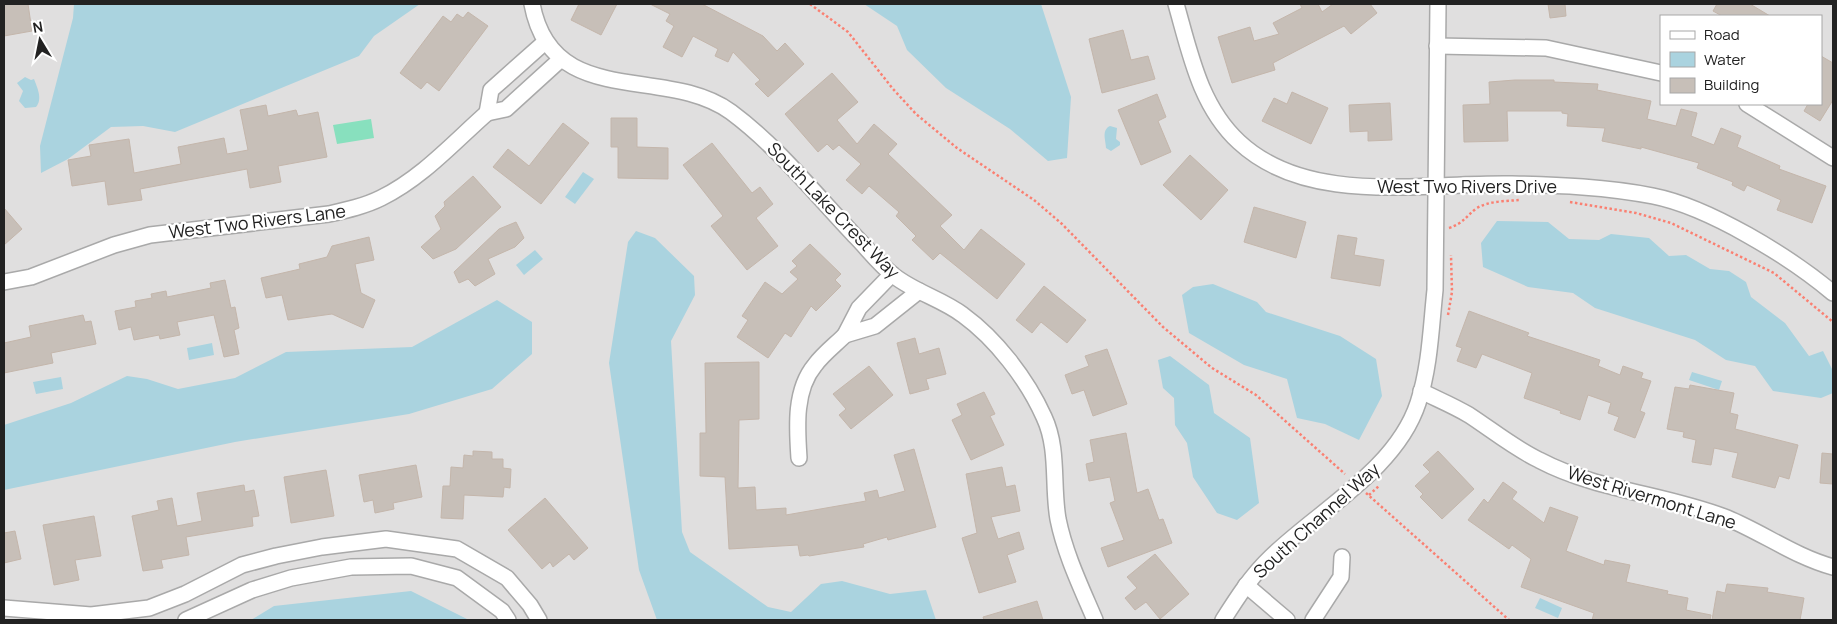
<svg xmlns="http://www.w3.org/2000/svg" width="1837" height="624" font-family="Manrope,sans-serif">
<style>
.residential{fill:#e0dfdf;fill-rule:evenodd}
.pitch{fill:#88e0be}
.water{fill:#aad3df}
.building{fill:#c7bfb8;stroke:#c4b6ab}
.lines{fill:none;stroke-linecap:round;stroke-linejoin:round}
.minor-casing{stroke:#a9a9a9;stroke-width:18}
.path{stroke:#fa8072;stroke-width:2.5;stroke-dasharray:2.5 2.5;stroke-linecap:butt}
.minor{stroke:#fff;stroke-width:15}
.labels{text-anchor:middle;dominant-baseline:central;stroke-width:4.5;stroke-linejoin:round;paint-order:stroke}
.street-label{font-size:18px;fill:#222;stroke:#fff}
</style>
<rect width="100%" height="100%" fill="#f2efe9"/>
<!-- residential -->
<path class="residential" d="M4 4H1833V620H4ZM1661 16H1821V104H1661Z"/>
<!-- pitch -->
<polygon class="pitch" points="371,119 374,138 337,144 333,125"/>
<!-- water -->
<g class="water">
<polygon points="74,4 420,4 374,36 359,56 175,132 143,126 111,127 68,159 41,173 40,146 73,18"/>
<polygon points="864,4 1041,4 1071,97 1067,158 1048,161 1010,129 946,88 907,50 897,26"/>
<path d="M25 77 31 80 34 79C37 87 43 99 36 107L25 108 19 101 23 91 17 83Z"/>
<path d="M1110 126 1117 128 1116 139 1120 142V145L1111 151 1106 148C1106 141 1101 130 1110 126Z"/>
<polygon points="583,172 594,179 575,204 565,197"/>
<polygon points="1497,221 1548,222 1569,239 1599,240 1611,234 1649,238 1669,256 1686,255 1710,269 1729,271 1746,282 1751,297 1785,323 1809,356 1823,351 1833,371 1833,393 1821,398 1773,391 1755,366 1726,360 1695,340 1595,308 1573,293 1528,287 1483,267 1481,243"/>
<polygon points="636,231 655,238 694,276 695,295 671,341 682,532 690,552 768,607 791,612 821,584 842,581 890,594 926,590 936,620 657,620 639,570 609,363 628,242"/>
<polygon points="535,250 543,259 524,275 516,265"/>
<polygon points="1213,284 1257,302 1266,312 1340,336 1376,359 1382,396 1359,440 1325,424 1297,418 1287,379 1244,365 1189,333 1182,295 1193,287"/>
<polygon points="497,300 532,322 532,354 492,389 409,414 235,442 4,490 4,425 71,403 127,376 147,379 178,389 235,378 286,352 412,347"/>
<polygon points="212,343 214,355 189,360 187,348"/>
<polygon points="1170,356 1209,385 1214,413 1250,438 1259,503 1237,520 1217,513 1193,477 1187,443 1175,425 1174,398 1163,388 1158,360"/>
<polygon points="1692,372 1722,381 1719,390 1689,380"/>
<polygon points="61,377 63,389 36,394 33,382"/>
<polygon points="411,591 469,620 251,620 274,606"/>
<polygon points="1540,598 1562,608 1558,618 1535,608"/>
</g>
<!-- building -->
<g class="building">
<polygon points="4,4 28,4 32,31 4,36"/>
<polygon points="579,4 617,4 601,35 571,20"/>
<polygon points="650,4 702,4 763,36 777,51 785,43 804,64 768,97 755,84 760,80 733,52 728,62 715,56 718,49 693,36 682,57 663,47 674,26 666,21 670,14"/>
<polygon points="1300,4 1318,4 1322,12 1333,4 1370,4 1377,13 1351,34 1344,26 1273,63 1275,70 1232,83 1218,37 1250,27 1254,41 1279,34 1273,23 1302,8"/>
<polygon points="1548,4 1565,4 1566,16 1550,18"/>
<polygon points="1717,4 1750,4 1770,16 1722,16 1713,11"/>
<polygon points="468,12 488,26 439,91 427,82 421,89 400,73 443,16 451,22 457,14 463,18"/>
<polygon points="1123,30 1131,60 1148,56 1155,79 1102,93 1089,39"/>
<polygon points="1821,56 1833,63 1833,100 1820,121 1804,111 1808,104 1821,104"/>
<polygon points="832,73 858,102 837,120 857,144 874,124 897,144 888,154 952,215 940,226 964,250 981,229 1025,264 997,299 940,253 933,260 912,240 916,236 896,216 899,212 869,186 862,194 846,180 861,164 839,145 833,150 827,144 818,152 785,114"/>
<polygon points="1515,80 1554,80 1554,82 1598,84 1597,90 1651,101 1647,119 1676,126 1681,109 1697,113 1691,136 1714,145 1721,128 1741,136 1737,147 1780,166 1779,169 1826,186 1812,223 1777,210 1781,200 1747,185 1744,191 1732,185 1733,182 1697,168 1699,163 1641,147 1641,149 1602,141 1605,128 1567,126 1568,114 1562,113 1562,111 1507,111 1508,141 1464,142 1463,105 1490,104 1489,82"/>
<polygon points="1292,92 1328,108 1311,144 1262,121 1274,98 1287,104"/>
<polygon points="1157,94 1166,117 1158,121 1171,152 1141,165 1118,110"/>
<polygon points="1390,103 1392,140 1368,141 1368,131 1350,132 1349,105"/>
<polygon points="266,105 268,116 296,110 298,116 318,112 327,157 278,166 281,182 250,188 247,169 140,189 142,200 108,205 105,181 72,186 68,160 91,156 89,145 129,139 134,173 181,164 178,147 224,138 227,154 248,150 240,110"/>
<polygon points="611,118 637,118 637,147 668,148 668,179 618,178 618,147 611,147"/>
<polygon points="563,123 589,143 541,204 493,167 508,149 529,166"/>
<polygon points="712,143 752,193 760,187 773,204 756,218 778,246 747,270 711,226 723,216 683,165"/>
<polygon points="1190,155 1228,190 1201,220 1163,185"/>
<polygon points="473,176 501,207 456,249 433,259 421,247 441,229 435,216 445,206 444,202"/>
<polygon points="1254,207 1306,222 1296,258 1244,242"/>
<polygon points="4,208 22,229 4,245"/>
<polygon points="516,222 524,238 515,247 488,259 495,274 475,286 468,279 459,283 454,272 499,229"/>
<polygon points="1338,235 1357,238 1354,255 1384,260 1380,286 1331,278"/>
<polygon points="369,237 374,260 355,264 361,293 375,300 363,328 332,314 288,320 282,295 266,298 261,278 300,269 299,264 327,257 332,246"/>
<polygon points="810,244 841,274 835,280 841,286 816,311 811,306 791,337 785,333 768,358 737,337 748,320 742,316 765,282 782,294 798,279 790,272 797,266 792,261"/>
<polygon points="225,280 231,308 235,307 239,328 234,330 239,354 224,357 214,315 177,322 180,335 160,339 159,335 134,340 131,327 119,330 115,311 136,307 135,301 152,298 151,294 166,291 167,297 211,288 210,283"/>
<polygon points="1044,286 1086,320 1067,343 1041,322 1032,333 1016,320"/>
<polygon points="1469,311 1529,333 1527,336 1600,360 1598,366 1620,375 1623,366 1643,373 1641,378 1651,381 1640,411 1645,413 1635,438 1614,430 1619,417 1608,413 1611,403 1588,395 1580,420 1560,413 1561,411 1524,398 1532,373 1482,354 1476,368 1457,361 1462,348 1456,346"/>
<polygon points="83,315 85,322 91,321 96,344 51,353 53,363 4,373 4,343 31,337 29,326"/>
<polygon points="915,338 919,354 939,348 946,374 926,379 929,389 910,394 897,343"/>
<polygon points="1107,349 1127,404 1093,416 1084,390 1072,394 1065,375 1089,366 1085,356"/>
<polygon points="759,362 759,419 739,420 738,488 755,487 756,510 786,508 786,515 866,501 864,493 877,490 879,498 905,491 894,455 914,449 936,527 888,540 887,537 863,544 864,547 809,556 808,555 800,556 798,545 729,549 725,477 700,476 700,433 706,433 705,363"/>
<polygon points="869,366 893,395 851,429 839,415 846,409 833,394"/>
<polygon points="1690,385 1734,393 1730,413 1738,415 1735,429 1798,445 1789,479 1779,476 1775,488 1732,477 1738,453 1714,448 1711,465 1692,462 1696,440 1683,437 1684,432 1667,429 1675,387 1689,389"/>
<polygon points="984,392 995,414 990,416 1004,445 971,460 952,420 962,415 957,404"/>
<polygon points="1126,433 1137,493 1148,489 1159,520 1163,519 1172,543 1108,567 1101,548 1124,540 1110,503 1115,501 1110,477 1089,481 1086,464 1094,462 1090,440"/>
<polygon points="473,451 492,452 492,459 503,459 503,468 511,469 510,488 504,487 503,497 464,495 463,519 441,518 443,486 450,486 451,467 463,468 464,455 473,456"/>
<polygon points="1438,451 1474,489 1442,519 1420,497 1423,494 1415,486 1430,472 1423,465"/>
<polygon points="1822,453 1833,454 1833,484 1820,483"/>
<polygon points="416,465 422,497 393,503 394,509 375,513 373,500 364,502 359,475"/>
<polygon points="1002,467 1006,487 1015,485 1020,511 991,517 998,539 1019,532 1024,549 1007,555 1016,582 979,593 962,538 977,533 966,474"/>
<polygon points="326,470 334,516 291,523 284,477"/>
<polygon points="1503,482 1517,492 1512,499 1544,523 1550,507 1578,517 1566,551 1604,565 1605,560 1630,565 1626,582 1668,591 1667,594 1688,598 1686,610 1711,615 1710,620 1592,620 1594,613 1521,587 1531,559 1512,545 1509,549 1468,520 1484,499 1488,503"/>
<polygon points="244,485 245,492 254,490 259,516 252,517 253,526 186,537 189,555 161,560 163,568 143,571 132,516 159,510 157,501 172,498 177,526 202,521 197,493"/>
<polygon points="545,498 588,548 574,560 569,554 553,567 550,562 542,569 508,530"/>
<polygon points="94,516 101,556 75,560 79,580 54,585 43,525"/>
<polygon points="15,531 21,559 4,563 4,533"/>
<polygon points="1155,554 1189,594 1160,619 1146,602 1135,610 1125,598 1137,588 1127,577"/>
<polygon points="1727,584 1768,588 1767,592 1804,598 1800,620 1712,620 1717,591 1725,593"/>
<polygon points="1037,601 1043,620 984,620 983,617"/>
</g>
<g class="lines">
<defs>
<g id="minor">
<path d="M532 4C552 111 665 64 731 112 777 146 815 194 855 236 867 248 879 264 893 275 914 292 942 299 963 315 996 339 1027 379 1044 417 1059 449 1052 485 1058 519 1065 554 1081 587 1095 620"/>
<path d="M1176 4C1190 53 1200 106 1239 142 1309 207 1424 182 1512 184 1559 185 1607 187 1653 196 1709 207 1790 257 1833 293"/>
<polyline points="545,42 491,90 487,113 506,109 561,59"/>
<polyline points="1437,46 1546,48 1661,73"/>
<polyline points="1747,104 1833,158"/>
<polyline points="892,274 859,308 845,335 875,326 919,291"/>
<path d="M4 282 31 277 114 245 150 235 329 214C347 210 365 206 381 198 422 178 454 142 487 113"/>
<path d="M1421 391C1437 399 1454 406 1469 415 1492 430 1514 448 1539 460 1598 491 1666 494 1727 518 1763 533 1796 557 1833 567"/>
<path d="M799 458C797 428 794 390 815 365 823 354 835 345 845 335"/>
<polyline points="1246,585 1287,620"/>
<polyline points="4,608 91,615 149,608 185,594 242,565 276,556 322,547 386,539 457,549 507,578 530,605 539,620"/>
<polyline points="186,620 252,590 291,578 351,567 411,566 457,578 502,611 508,620"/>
<path d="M1223 620C1237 598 1251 576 1271 557 1319 510 1396 470 1418 403 1430 367 1431 327 1435 290L1438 4"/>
<polyline points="1313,620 1341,577 1342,557"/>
</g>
</defs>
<!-- minor casing -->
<use href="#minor" class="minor-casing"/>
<!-- path -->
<g class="path">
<polyline points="810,4 848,32 893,89 916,114 957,148 1034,200 1062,224 1163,327 1212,368 1256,395 1345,474"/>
<polyline points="1570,202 1636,213 1671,223 1774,273 1833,322"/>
<path d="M1449 228C1464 223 1466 216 1477 208 1489 201 1506 201 1520 200"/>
<polyline points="1448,315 1452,292 1451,255"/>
<polyline points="1366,493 1509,620"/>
<polyline points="1369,495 1380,485"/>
</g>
<!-- minor -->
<use href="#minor" class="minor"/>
</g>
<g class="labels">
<!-- street labels -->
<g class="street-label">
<text x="1467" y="186">West Two Rivers Drive</text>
<text transform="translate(834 210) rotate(46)">South Lake Crest Way</text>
<text transform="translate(257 221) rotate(-7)">West Two Rivers Lane</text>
<text transform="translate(1652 497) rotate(17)">West Rivermont Lane</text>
<text transform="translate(1316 520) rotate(-42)">South Channel Way</text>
</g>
</g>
<!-- border -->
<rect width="1837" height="624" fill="none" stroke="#222222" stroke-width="10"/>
<!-- legend -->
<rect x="1660" y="15" width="162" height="90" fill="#ffffff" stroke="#a7a7a7"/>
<rect x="1670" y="31" width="25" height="8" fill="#ffffff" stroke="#a7a7a7"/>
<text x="1704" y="40" font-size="15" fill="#222222">Road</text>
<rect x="1670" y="52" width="25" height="15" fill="#aad3df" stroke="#a7a7a7"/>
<text x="1704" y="65" font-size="15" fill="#222222">Water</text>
<rect x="1670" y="78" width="25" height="15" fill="#c7bfb8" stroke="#a7a7a7"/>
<text x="1704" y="90" font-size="15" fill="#222222">Building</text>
<!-- north arrow -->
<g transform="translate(40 40) rotate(350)" stroke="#ffffff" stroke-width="4" paint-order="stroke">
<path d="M0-4L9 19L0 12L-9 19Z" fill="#222222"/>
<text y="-8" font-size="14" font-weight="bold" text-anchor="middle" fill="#222222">N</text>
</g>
</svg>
